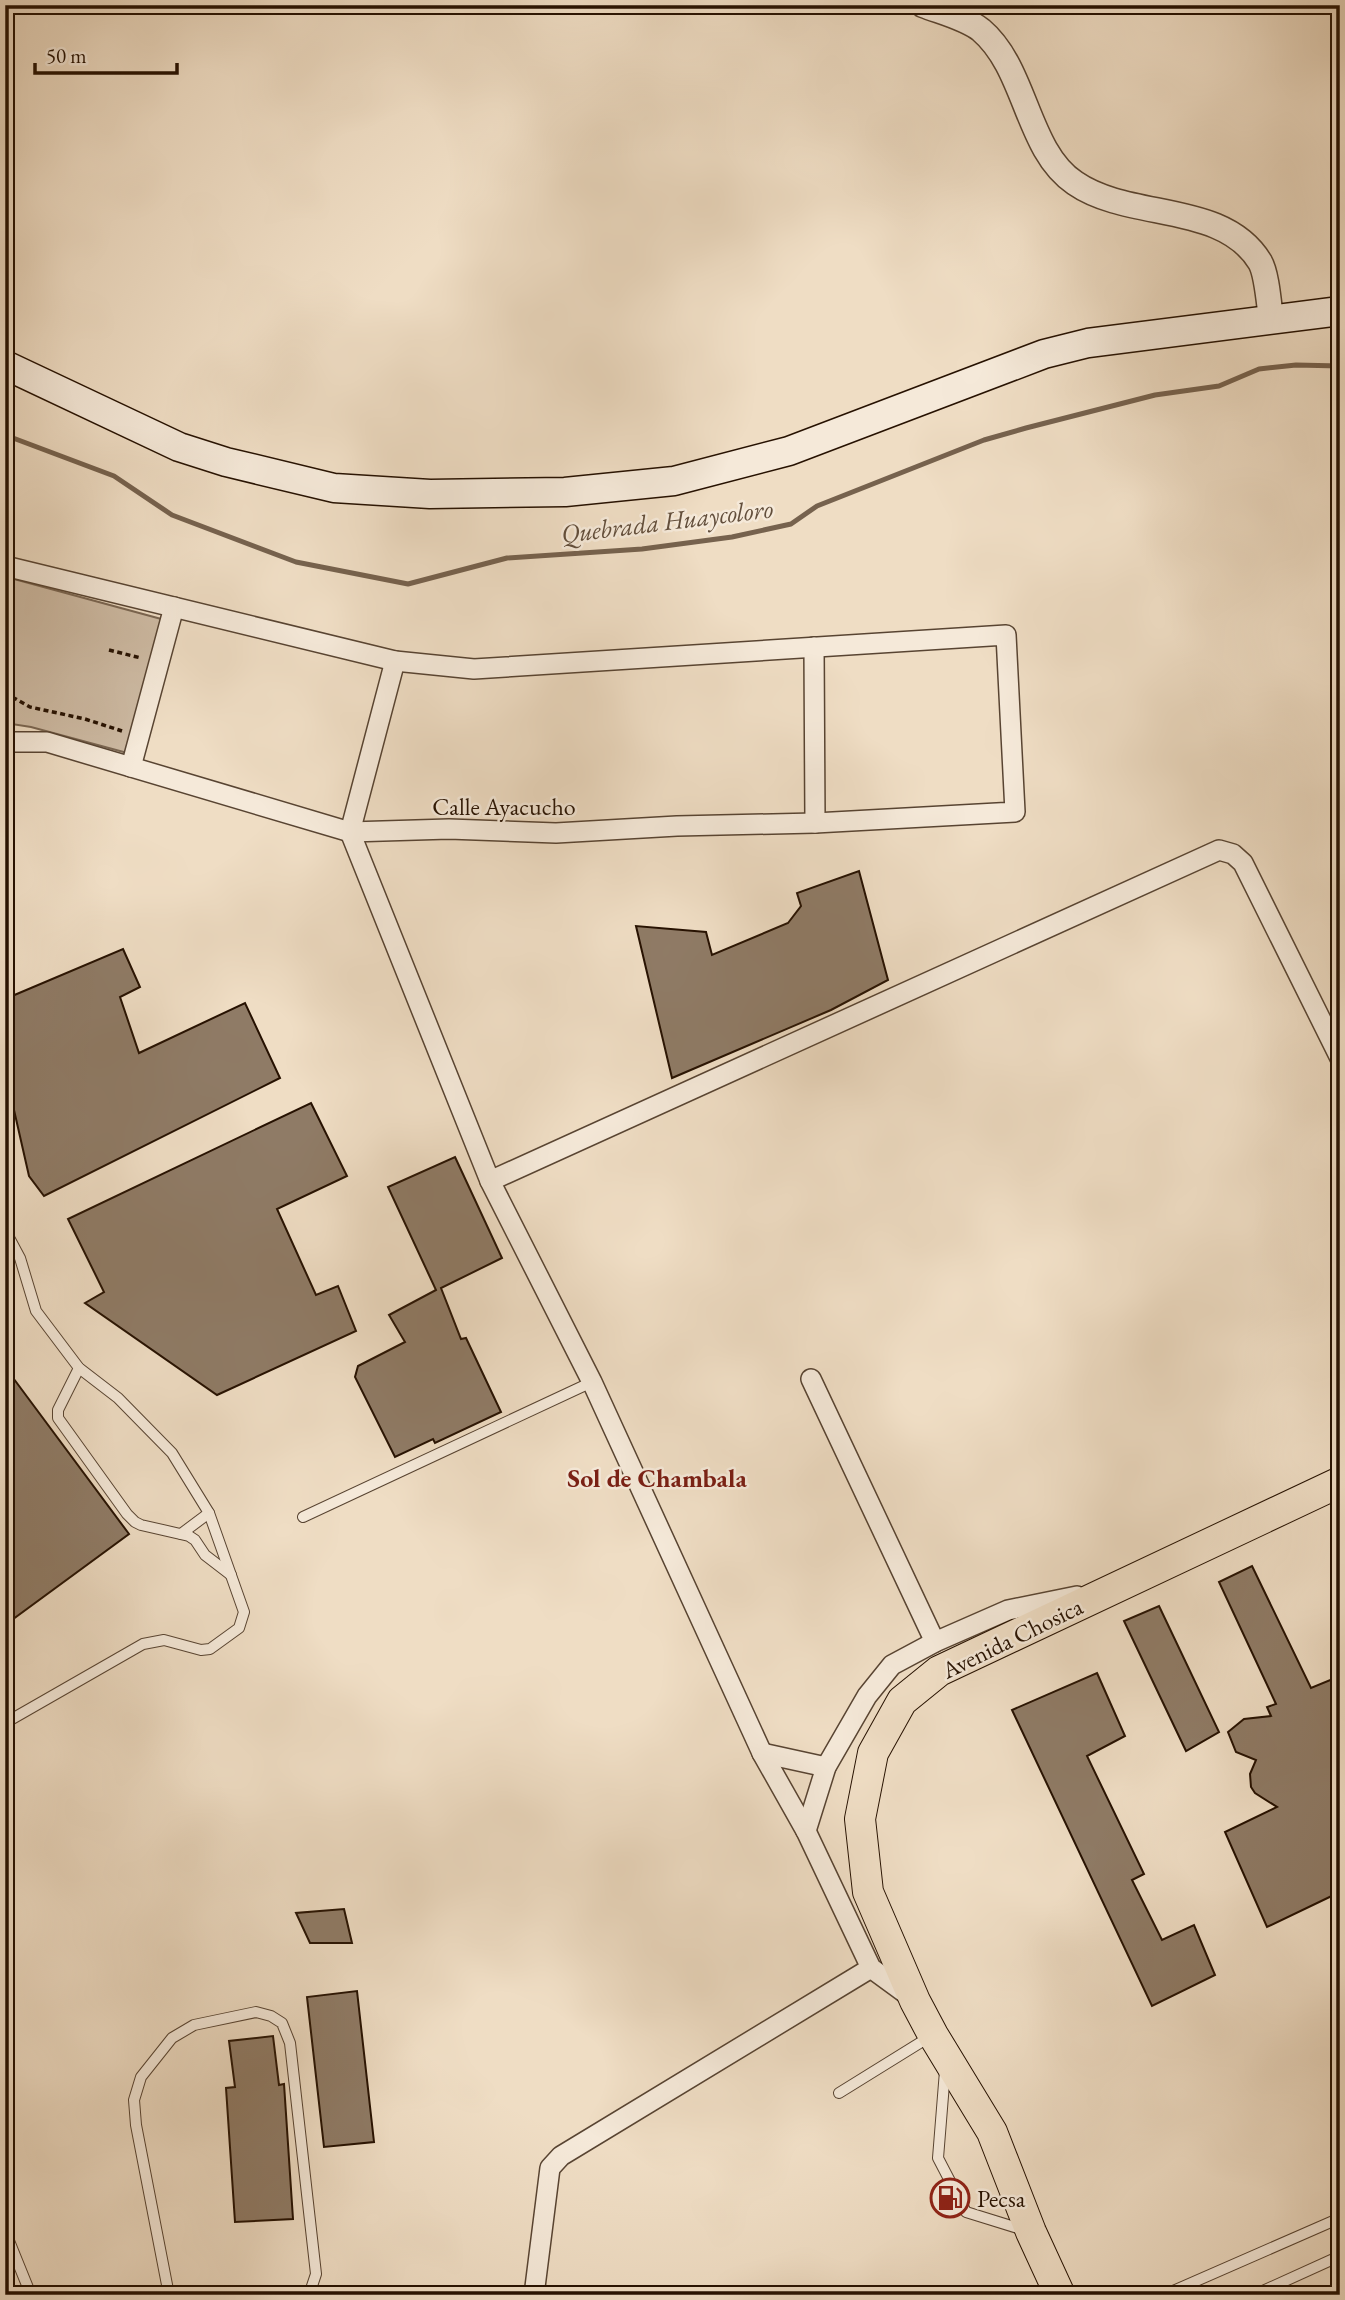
<svg xmlns="http://www.w3.org/2000/svg" width="1345" height="2300" font-family="'EB Garamond',serif">
<style>
.green{fill:#cdbaa3;stroke:#7a6652;stroke-width:2}
.lines{fill:none;stroke-linecap:round;stroke-linejoin:round}
.stream{stroke:#76624e;stroke-width:5}
.building{fill:#8f7b66;stroke:#261101;stroke-width:2}
.service-casing{stroke:#584432;stroke-width:12}
.minor-casing{stroke:#584432;stroke-width:22}
.tertiary-casing{stroke:#584432;stroke-width:27}
.secondary-casing{stroke:#261101;stroke-width:31}
.primary-casing{stroke:#261101;stroke-width:32}
.path{stroke:#261101;stroke-width:3.5;stroke-dasharray:5 3.5;stroke-linecap:butt}
.service{stroke:#f5e9d9;stroke-width:10}
.minor{stroke:#f5e9d9;stroke-width:19}
.tertiary{stroke:#f5e9d9;stroke-width:24}
.secondary{stroke:#f5e9d9;stroke-width:28}
.primary{stroke:#efddc4;stroke-width:30}
.labels{text-anchor:middle;dominant-baseline:central;stroke-width:5;stroke-linejoin:round;paint-order:stroke}
.street-label{font-size:24px;fill:#261101;stroke:#f5e9d9}
.poi-label{font-size:24px;fill:#261101;stroke:#f5e9d9;text-anchor:start}
.water-label{font-size:26px;font-style:italic;fill:#624e3b;stroke:#f5e9d9}
.neighbourhood-label{font-size:26px;font-weight:bold;fill:#7a1f14;stroke:#f5e9d9}
</style>
<rect width="100%" height="100%" fill="#efddc4"/>
<filter id="stains"><feTurbulence type="fractalNoise" baseFrequency=".00286" numOctaves="4"/><feColorMatrix values="0 0 0 0 .2 0 0 0 0 .09 0 0 0 0 .02 0 0 0 .5 -.17"/></filter>
<radialGradient id="worn" r=".72"><stop offset=".6" stop-color="#630" stop-opacity="0"/><stop offset="1" stop-color="#630" stop-opacity=".3"/></radialGradient>
<!-- green -->
<polygon class="green" points="14,579 165,620 131,754 31,727 5,723 5,581"/>
<g class="lines">
<!-- stream -->
<polyline class="stream" points="5,435 114,476 172,515 296,562 408,584 507,558 642,549 732,537 791,524 817,506 984,440 1026,428 1155,395 1219,386 1259,369 1296,365 1340,366"/>
</g>
<!-- building -->
<g class="building">
<polygon points="859,871 888,980 831,1010 672,1078 636,926 706,932 712,955 788,923 801,906 797,893"/>
<polygon points="123,949 140,987 120,997 139,1053 245,1003 280,1078 44,1196 29,1176 14,1110 5,1060 5,999"/>
<polygon points="311,1103 347,1176 277,1209 316,1295 338,1286 356,1331 217,1395 85,1303 104,1292 68,1219"/>
<polygon points="455,1157 502,1258 441,1288 461,1339 466,1338 501,1412 435,1443 433,1439 395,1457 355,1377 358,1366 405,1342 389,1315 436,1290 388,1187"/>
<polygon points="5,1367 129,1534 5,1625"/>
<polygon points="1252,1566 1311,1688 1340,1676 1340,1892 1267,1927 1225,1832 1277,1807 1255,1793 1251,1787 1250,1774 1256,1760 1236,1752 1228,1732 1244,1719 1271,1716 1267,1707 1276,1704 1219,1582"/>
<polygon points="1159,1606 1219,1732 1186,1751 1124,1621"/>
<polygon points="1097,1673 1125,1736 1087,1756 1144,1874 1132,1880 1162,1940 1194,1925 1215,1975 1152,2006 1012,1710"/>
<polygon points="344,1909 352,1943 310,1943 296,1913"/>
<polygon points="357,1991 374,2142 324,2147 307,1997"/>
<polygon points="273,2036 279,2085 284,2084 293,2219 235,2222 226,2088 235,2087 229,2041"/>
</g>
<g class="lines">
<defs>
<g id="service">
<polyline points="5,1230 20,1258 36,1311 79,1368 118,1398 172,1453 209,1513 244,1612 239,1628 210,1649 201,1650 164,1640 143,1644 5,1723"/>
<polyline points="79,1368 58,1410 58,1418 127,1514 135,1522 141,1525 189,1536 195,1540 205,1555 231,1575"/>
<polyline points="303,1517 592,1382"/>
<polyline points="181,1534 209,1513"/>
<polyline points="945,2071 938,2158 966,2212 1024,2230"/>
<polyline points="839,2093 931,2036"/>
<polyline points="5,2231 31,2295"/>
<polyline points="169,2295 136,2125 134,2100 141,2077 172,2038 194,2025 256,2012 271,2016 282,2023 290,2043 316,2274 309,2295"/>
<polyline points="1164,2295 1340,2218"/>
<polyline points="1254,2295 1340,2256"/>
</g>
<g id="minor">
<polyline points="5,566 395,661 474,669 1006,635 1015,812 815,823 677,826 556,833 449,829 350,832 47,742 5,742"/>
<polyline points="814,647 815,823"/>
<polyline points="395,661 350,832 490,1181 592,1382 762,1753 806,1831 871,1968 912,1998"/>
<polyline points="131,767 174,607"/>
<polyline points="490,1181 1219,850 1233,854 1243,863 1340,1058"/>
<polyline points="811,1379 935,1642"/>
<polyline points="762,1753 826,1767"/>
<polyline points="806,1831 826,1767 867,1696 892,1665 935,1642 1008,1610 1077,1596"/>
<polyline points="534,2295 550,2168 561,2156 871,1968"/>
</g>
<path id="tertiary" d="M923 5C941 12 966 18 981 30 1027 69 1026 150 1075 183 1130 221 1223 201 1260 262 1267 274 1269 305 1271 319"/>
<polyline id="secondary" points="5,365 179,447 226,462 334,488 430,494 565,492 674,481 789,451 1044,354 1088,343 1340,311"/>
<polyline id="primary" points="1060,2295 1031,2232 992,2132 933,2035 915,2001 868,1892 860,1819 873,1753 902,1701 939,1671 1340,1482"/>
</defs>
<!-- service casing -->
<use href="#service" class="service-casing"/>
<!-- minor casing -->
<use href="#minor" class="minor-casing"/>
<!-- tertiary casing -->
<use href="#tertiary" class="tertiary-casing"/>
<!-- secondary casing -->
<use href="#secondary" class="secondary-casing"/>
<!-- primary casing -->
<use href="#primary" class="primary-casing"/>
<!-- path -->
<g class="path">
<polyline points="5,594 14,586"/>
<polyline points="109,650 141,658"/>
<polyline points="5,693 30,707 85,719 122,731"/>
</g>
<!-- service -->
<use href="#service" class="service"/>
<!-- minor -->
<use href="#minor" class="minor"/>
<!-- tertiary -->
<use href="#tertiary" class="tertiary"/>
<!-- secondary -->
<use href="#secondary" class="secondary"/>
<!-- primary -->
<use href="#primary" class="primary"/>
</g>
<!-- icons -->
<defs>
<symbol id="fuel-ring" viewBox="-11 -11 22 22"><circle r="9.5" fill="#f5e9d9" stroke="#8f2418" stroke-width="1.5"/><path d="M-5.5-6h7V0h2V4h1.3V-2.5L3-4.5l.8-.8L6-3V5H2.5V1h-1V6h-7ZM-4.2-4.7v3.2H.2V-4.7Z" fill="#8f2418"/></symbol>
</defs>
<g fill-rule="evenodd">
<use href="#fuel-ring" x="928" y="2176" width="44" height="44"/>
</g>
<g class="labels">
<!-- street labels -->
<g class="street-label">
<text x="504" y="806">Calle Ayacucho</text>
<text transform="translate(1012 1638) rotate(-26)">Avenida Chosica</text>
</g>
<!-- poi labels -->
<g class="poi-label">
<text x="977" y="2198">Pecsa</text>
</g>
<!-- water labels -->
<g class="water-label">
<text transform="translate(667 521) rotate(-7)">Quebrada Huaycoloro</text>
</g>
<!-- neighbourhood labels -->
<g class="neighbourhood-label">
<text x="657" y="1478">Sol de Chambala</text>
</g>
</g>
<!-- margin -->
<rect width="1345" height="2300" fill="none" stroke="#efddc4" stroke-width="28"/>
<rect x="7" y="7" width="1331" height="2286" fill="none" stroke="#261101" stroke-width="3.5"/>
<rect x="14" y="14" width="1317" height="2272" fill="none" stroke="#261101" stroke-width="2"/>
<!-- scale -->
<path d="M35 63v10h142v-10" fill="none" stroke="#261101" stroke-width="3.5"/>
<text x="46" y="63" font-size="21" fill="#261101" stroke="#f5e9d9" stroke-width="5" paint-order="stroke">50 m</text>
<rect width="100%" height="100%" filter="url(#stains)"/>
<rect width="100%" height="100%" fill="url(#worn)"/>
</svg>
